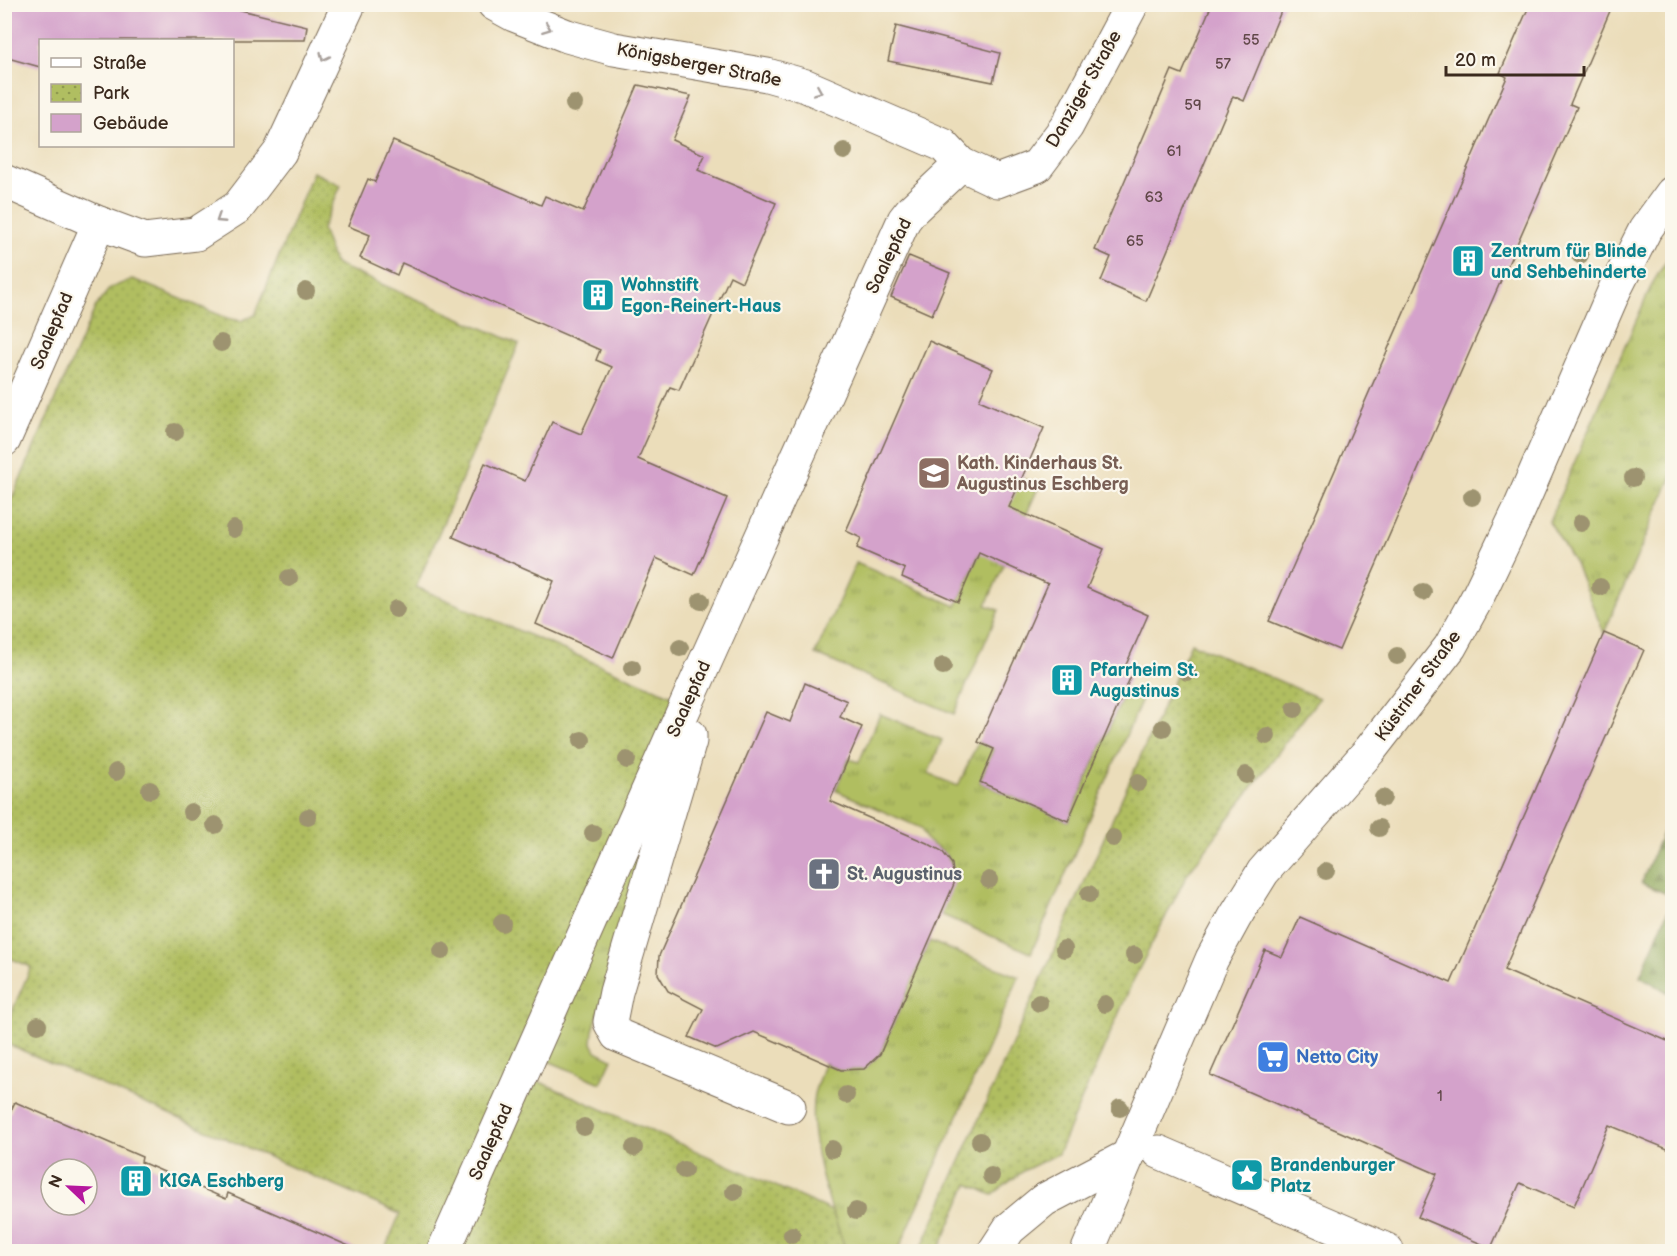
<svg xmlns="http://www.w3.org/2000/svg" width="1677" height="1256" font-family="'Balsamiq Sans',sans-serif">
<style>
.grass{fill:url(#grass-tufts);stroke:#767440;stroke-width:1.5}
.forest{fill:url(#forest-firs);stroke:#64683a;stroke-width:1.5}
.park{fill:url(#park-dots);stroke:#767440;stroke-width:1.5}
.building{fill:#d4a2cb;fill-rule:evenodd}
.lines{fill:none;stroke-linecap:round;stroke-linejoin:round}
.minor-casing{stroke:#796955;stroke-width:35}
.minor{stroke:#fff;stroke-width:33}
.tree{fill:#9d936f}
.oneway{stroke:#a79f9a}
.labels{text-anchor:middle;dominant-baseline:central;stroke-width:4.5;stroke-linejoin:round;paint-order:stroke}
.number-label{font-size:15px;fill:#614849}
.street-label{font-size:18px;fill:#3b2a1e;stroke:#fbf7ec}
.culture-label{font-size:18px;font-weight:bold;fill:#0d838f;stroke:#fbf7ec;text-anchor:start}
.education-label{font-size:18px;font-weight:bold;fill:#785e54;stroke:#fbf7ec;text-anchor:start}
.worship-label{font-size:18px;font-weight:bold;fill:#5b616d;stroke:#fbf7ec;text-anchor:start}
.shop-label{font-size:18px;font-weight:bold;fill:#366cbe;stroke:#fbf7ec;text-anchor:start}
</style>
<defs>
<pattern id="grass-tufts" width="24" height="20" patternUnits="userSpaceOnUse" patternTransform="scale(1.5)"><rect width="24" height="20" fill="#b0be61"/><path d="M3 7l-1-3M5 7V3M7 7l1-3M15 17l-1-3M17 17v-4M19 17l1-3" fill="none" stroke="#909b4f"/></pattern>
<pattern id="forest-firs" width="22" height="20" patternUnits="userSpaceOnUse" patternTransform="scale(1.5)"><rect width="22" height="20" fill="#8ca557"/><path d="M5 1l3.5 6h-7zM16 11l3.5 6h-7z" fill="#748747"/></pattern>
<pattern id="park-dots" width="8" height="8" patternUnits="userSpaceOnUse" patternTransform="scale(1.5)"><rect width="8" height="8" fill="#b0be61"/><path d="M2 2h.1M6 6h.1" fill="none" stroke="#909b4f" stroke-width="1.8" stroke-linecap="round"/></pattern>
</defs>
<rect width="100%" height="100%" fill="#fbf7ec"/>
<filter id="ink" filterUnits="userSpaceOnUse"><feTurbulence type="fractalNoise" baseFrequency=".0167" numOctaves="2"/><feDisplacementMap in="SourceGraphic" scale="12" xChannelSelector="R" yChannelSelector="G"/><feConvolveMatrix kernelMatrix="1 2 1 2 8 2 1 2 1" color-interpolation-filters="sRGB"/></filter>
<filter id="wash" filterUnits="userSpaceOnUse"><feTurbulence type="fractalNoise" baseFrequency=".008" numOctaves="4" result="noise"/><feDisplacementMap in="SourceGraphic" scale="24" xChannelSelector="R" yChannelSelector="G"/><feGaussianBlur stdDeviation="1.35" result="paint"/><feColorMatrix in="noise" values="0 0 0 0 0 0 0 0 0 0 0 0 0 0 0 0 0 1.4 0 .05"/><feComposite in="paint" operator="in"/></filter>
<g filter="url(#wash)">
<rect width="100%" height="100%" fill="#ebddba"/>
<!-- grass -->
<g class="grass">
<polygon points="1672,251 1672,476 1604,633 1575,564 1549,521 1652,284"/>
<polygon points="999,468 1039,486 986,605 999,610 954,714 815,654 856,563 956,606 979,554"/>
<path d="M1125 692 1142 699 1031 953 940 914C950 893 962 871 943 852 930 840 929 849 921 828L835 790 849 759 859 762 880 714 942 740 928 774 958 786 978 742 994 749 980 782 1068 821Z"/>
<polygon points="673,762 593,1031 592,1043 596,1051 612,1059 601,1083 541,1058"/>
<path d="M929 941 1019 977 898 1251H846C831 1211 806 1136 814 1094 817 1084 821 1073 824 1063L841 1070 864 1069 880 1054Z"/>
</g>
<!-- forest -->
<g class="forest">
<polygon points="1672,810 1672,896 1641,883"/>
<polygon points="1672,901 1672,995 1640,976"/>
</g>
<!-- park -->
<g class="park">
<polygon points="313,172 341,185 322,229 335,264 519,344 416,587 677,698 513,1070 832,1211 846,1251 384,1251 400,1214 5,1043 5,1028 31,967 5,956 5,514 96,306 110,288 133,279 227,318 241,321 255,315"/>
<polygon points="1191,643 1319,698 1188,873 1132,983 1058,1154 1025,1170 992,1195 968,1184 938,1251 920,1251"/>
</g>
<g id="blocks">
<!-- building -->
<g class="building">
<polygon points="4,4 216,4 307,26 305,40 40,40 40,67 4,57"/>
<polygon points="1212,4 1284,4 1244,101 1233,96 1146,301 1101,281 1111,257 1095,250 1172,70 1182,74"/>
<polygon points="1530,4 1613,4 1570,104 1577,107 1339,650 1269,621 1507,77 1500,73"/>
<polygon points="896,26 1000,53 993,82 888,61"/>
<polygon points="638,85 691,96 672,140 705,155 698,170 776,203 742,282 730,276 679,390 670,387 638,459 727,498 694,575 656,558 613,658 536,624 554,581 453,537 485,463 525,481 552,422 581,434 612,367 596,360 600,350 402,263 397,275 360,258 370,235 348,226 368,179 375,182 393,141 541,205 545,196 583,212"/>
<polygon points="909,256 950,273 932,315 891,297"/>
<polygon points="929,341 993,369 979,400 1044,428 1009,507 1104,549 1087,588 1148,615 1126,665 1134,669 1068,821 980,782 994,749 978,742 1048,584 979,553 958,602 902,577 905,569 857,548 861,538 846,531"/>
<polygon points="1604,633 1644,650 1504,970 1672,1043 1672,1151 1609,1125 1574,1206 1520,1183 1491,1248 1418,1217 1437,1174 1210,1075 1265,950 1282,957 1300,917 1451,983"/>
<polygon points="805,683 847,701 840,717 862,727 830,801 927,843 942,851 952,864 954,884 880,1054 864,1069 841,1070 754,1032 717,1049 689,1037 703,1009 668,991 658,974 659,956 766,712 790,722"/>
<path d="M15 1102 142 1157 141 1162 226 1199 228 1193 360 1251H4V1126ZM51 1169H87V1205H51Z"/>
</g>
</g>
</g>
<g filter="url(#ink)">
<use href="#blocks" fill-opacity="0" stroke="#796955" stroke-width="1.5"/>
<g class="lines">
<defs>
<g id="minor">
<polyline points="494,4 514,15 567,36 614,49 767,75 806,86 943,145 961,164 997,181 1037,166 1067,126 1132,4"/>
<polyline points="4,181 99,223 145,240 196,234 238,207 280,152 349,4"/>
<polyline points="4,440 99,223"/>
<polyline points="690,735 690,741 616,992 610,1022 617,1035 789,1107"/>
<polyline points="1159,1152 1387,1250 1386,1252"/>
<polyline points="443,1252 689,698 904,220 911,211 961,164"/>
<polyline points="994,1252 1009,1229 1044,1200 1128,1156"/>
<polyline points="1087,1252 1212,959 1235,917 1263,872 1370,750 1450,647 1476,600 1519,510 1615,289 1645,230 1672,193"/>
</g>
</defs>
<!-- minor casing -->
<use href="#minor" class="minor-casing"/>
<!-- minor -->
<use href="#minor" class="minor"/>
</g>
<!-- trees -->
<g class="tree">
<circle cx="574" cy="104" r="9"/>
<circle cx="844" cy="151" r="9"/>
<circle cx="1580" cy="255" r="9"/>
<circle cx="306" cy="291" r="9"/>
<circle cx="221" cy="343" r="9"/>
<circle cx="175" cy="432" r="9"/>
<circle cx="1633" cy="478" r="9"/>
<circle cx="1472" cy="497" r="9"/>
<circle cx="1581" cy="523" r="9"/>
<circle cx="234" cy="529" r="9"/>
<circle cx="289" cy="578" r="9"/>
<circle cx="1600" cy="587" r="9"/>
<circle cx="1423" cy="592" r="9"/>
<circle cx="701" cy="601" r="9"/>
<circle cx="396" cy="609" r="9"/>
<circle cx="680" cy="648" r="9"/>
<circle cx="1397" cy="656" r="9"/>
<circle cx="943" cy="666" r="9"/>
<circle cx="632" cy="668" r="9"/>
<circle cx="1187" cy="672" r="9"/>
<circle cx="1295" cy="709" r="9"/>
<circle cx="1163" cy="728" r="9"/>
<circle cx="1267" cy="736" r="9"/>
<circle cx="582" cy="740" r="9"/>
<circle cx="627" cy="760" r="9"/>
<circle cx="116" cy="772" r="9"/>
<circle cx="1246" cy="775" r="9"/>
<circle cx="1138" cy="783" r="9"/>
<circle cx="150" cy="790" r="9"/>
<circle cx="1383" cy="798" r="9"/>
<circle cx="191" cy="812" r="9"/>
<circle cx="308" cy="817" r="9"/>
<circle cx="215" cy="825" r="9"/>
<circle cx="1379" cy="828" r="9"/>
<circle cx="593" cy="833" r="9"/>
<circle cx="1113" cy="838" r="9"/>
<circle cx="1326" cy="871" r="9"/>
<circle cx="989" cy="880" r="9"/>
<circle cx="1089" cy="894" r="9"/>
<circle cx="502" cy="923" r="9"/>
<circle cx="1064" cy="949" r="9"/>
<circle cx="442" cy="951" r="9"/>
<circle cx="1134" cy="955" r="9"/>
<circle cx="1039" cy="1003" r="9"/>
<circle cx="1105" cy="1004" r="9"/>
<circle cx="38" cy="1025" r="9"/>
<circle cx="846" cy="1095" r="9"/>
<circle cx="1120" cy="1108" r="9"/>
<circle cx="584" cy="1127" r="9"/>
<circle cx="980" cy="1141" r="9"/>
<circle cx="634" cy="1148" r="9"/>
<circle cx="832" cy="1149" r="9"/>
<circle cx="684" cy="1170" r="9"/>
<circle cx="991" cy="1176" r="9"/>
<circle cx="734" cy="1192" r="9"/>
<circle cx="856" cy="1211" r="9"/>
<circle cx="792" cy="1235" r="9"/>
</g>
<!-- one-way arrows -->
<defs><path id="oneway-chevron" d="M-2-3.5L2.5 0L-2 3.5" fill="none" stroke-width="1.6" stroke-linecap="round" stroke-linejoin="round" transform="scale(1.5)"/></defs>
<g class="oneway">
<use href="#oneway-chevron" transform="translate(547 28) rotate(21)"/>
<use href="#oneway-chevron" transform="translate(324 57) rotate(115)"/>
<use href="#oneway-chevron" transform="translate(818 91) rotate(23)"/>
<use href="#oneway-chevron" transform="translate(220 219) rotate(147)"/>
</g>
</g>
<!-- icons -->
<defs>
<symbol id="building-square" viewBox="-11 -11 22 22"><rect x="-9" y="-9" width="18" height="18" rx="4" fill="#0f9aa8" stroke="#fbf7ec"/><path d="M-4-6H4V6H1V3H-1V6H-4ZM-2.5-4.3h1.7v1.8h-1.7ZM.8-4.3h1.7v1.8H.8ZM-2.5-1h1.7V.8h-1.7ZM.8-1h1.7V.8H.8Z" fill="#fff"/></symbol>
<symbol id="school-square" viewBox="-11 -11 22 22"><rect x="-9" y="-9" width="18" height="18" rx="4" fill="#8d6e63" stroke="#fbf7ec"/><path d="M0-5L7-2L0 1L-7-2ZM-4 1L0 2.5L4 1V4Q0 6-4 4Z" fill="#fff"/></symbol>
<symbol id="church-square" viewBox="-11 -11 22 22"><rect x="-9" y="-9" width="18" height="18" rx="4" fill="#6b7280" stroke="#fbf7ec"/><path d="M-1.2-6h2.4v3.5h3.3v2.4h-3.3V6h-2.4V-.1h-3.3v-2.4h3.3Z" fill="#fff"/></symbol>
<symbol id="supermarket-square" viewBox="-11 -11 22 22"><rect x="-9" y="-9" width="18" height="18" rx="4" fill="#3f7fe0" stroke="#fbf7ec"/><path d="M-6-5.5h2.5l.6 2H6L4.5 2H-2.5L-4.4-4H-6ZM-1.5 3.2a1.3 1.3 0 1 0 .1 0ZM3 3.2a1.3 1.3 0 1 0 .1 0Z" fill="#fff"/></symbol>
<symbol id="sight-square" viewBox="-11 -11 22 22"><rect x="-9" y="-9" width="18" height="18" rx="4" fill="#0f9aa8" stroke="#fbf7ec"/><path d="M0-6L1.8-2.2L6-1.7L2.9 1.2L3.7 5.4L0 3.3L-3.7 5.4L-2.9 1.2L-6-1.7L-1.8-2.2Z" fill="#fff"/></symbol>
</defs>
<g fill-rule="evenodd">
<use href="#building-square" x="1449" y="242" width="38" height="38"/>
<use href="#building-square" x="579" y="276" width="38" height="38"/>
<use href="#school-square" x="915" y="454" width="38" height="38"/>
<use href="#building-square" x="1048" y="661" width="38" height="38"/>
<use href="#church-square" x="805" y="855" width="38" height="38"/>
<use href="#supermarket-square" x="1254" y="1038" width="38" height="38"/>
<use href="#sight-square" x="1228" y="1156" width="38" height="38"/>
<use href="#building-square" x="117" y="1162" width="38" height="38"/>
</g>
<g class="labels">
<!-- number labels -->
<g class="number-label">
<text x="1251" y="40">55</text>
<text x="1223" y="64">57</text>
<text x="1193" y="105">59</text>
<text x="1174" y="151">61</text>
<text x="1154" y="197">63</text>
<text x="1135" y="241">65</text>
<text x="1440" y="1096">1</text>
</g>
<!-- street labels -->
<g class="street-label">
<text transform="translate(699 65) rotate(11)">Königsberger Straße</text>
<text transform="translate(1084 89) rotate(-60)">Danziger Straße</text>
<text transform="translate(889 256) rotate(-64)">Saalepfad</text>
<text transform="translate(52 331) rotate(-67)">Saalepfad</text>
<text transform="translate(1418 686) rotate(-54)">Küstriner Straße</text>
<text transform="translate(689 699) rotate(-66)">Saalepfad</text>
<text transform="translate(491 1142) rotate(-66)">Saalepfad</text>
</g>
<!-- culture labels -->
<g class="culture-label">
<text x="1491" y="251">Zentrum für Blinde<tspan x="1491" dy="21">und Sehbehinderte</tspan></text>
<text x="621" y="285">Wohnstift<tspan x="621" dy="21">Egon-Reinert-Haus</tspan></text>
<text x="1090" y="670">Pfarrheim St.<tspan x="1090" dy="21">Augustinus</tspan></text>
<text x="1270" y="1165">Brandenburger<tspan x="1270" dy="21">Platz</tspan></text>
<text x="159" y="1181">KIGA Eschberg</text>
</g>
<!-- education labels -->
<g class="education-label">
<text x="957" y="463">Kath. Kinderhaus St.<tspan x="957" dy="21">Augustinus Eschberg</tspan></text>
</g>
<!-- worship labels -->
<g class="worship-label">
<text x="847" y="874">St. Augustinus</text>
</g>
<!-- shop labels -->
<g class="shop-label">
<text x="1296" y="1057">Netto City</text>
</g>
</g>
<!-- margin -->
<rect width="1677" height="1256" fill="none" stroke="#fbf7ec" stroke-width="24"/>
<!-- legend -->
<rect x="39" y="39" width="195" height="108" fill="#fbf7ec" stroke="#aea59a" stroke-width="1.5"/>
<rect x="51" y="58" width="30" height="9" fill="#ffffff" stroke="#aea59a" stroke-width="1.5"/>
<text x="93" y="69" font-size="18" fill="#3b2a1e">Straße</text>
<rect x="51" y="84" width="30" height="18" fill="url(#park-dots)" stroke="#aea59a" stroke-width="1.5"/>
<text x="93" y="99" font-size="18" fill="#3b2a1e">Park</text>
<rect x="51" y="114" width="30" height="18" fill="#d4a2cb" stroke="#aea59a" stroke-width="1.5"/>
<text x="93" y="129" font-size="18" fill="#3b2a1e">Gebäude</text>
<!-- north arrow -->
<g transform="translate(69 1187) rotate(293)"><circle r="28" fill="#fbf7ec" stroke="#aea59a" stroke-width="1.5"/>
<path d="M0-4.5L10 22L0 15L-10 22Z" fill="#b5179e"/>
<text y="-9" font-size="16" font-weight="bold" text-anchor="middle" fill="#3b2a1e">N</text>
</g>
<!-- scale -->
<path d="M1446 66v9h138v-9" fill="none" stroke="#3b2a1e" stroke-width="3"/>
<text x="1455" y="66" font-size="18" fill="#3b2a1e" stroke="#fbf7ec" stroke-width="4.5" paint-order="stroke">20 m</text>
</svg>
